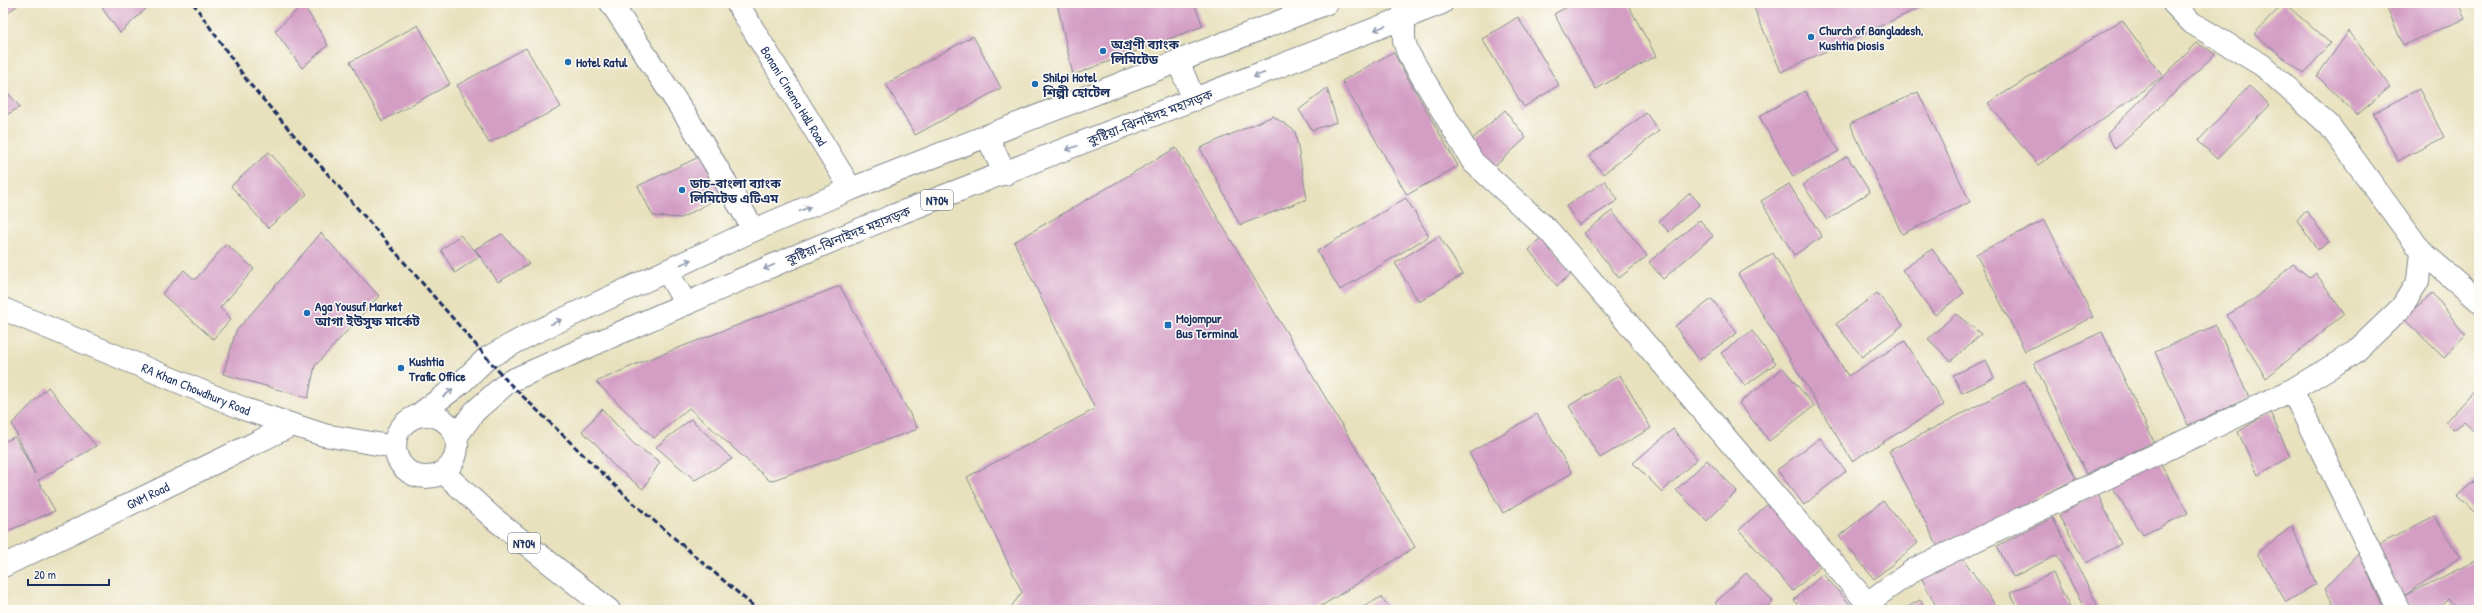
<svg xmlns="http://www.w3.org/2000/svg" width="2482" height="613" font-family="'Patrick Hand','Noto Sans Bengali',sans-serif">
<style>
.building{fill:#d39dc4}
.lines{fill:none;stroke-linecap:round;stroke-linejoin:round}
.minor-casing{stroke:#82888e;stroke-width:24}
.major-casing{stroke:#82888e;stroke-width:24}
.highway-casing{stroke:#82888e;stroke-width:24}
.minor{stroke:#fff;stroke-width:22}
.major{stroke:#fff;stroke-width:22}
.highway{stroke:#fff;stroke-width:22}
.rail{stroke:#1b2f5e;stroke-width:3;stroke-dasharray:6 3;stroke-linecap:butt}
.oneway{stroke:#8d97ae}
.poi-dot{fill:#1f6fb2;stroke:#fdfcf7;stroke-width:1.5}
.labels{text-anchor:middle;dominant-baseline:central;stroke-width:3;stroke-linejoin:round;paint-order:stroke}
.shield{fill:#fdfcf7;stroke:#5f6c8c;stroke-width:1}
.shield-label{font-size:12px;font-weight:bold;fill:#1b2f5e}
.poi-label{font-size:13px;font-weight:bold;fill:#1b2f5e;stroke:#fdfcf7;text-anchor:start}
.street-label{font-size:13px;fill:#1b2f5e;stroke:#fdfcf7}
</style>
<rect width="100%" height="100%" fill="#fdfcf7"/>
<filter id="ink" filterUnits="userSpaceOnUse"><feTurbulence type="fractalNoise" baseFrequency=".025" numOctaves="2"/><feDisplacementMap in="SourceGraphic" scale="8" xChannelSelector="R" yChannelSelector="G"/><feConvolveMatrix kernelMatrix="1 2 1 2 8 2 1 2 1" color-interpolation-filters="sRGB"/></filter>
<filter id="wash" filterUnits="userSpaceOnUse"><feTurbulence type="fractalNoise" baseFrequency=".012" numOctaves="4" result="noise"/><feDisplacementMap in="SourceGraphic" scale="16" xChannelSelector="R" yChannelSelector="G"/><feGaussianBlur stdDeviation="0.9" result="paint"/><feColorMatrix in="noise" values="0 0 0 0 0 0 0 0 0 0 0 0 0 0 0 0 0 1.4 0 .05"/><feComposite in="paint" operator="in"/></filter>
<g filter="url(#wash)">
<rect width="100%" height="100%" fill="#e8e1be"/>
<g id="blocks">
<!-- building -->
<g class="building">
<polygon points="3,3 20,3 3,17"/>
<polygon points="108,3 152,3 120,33 102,8"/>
<polygon points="1057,3 1194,3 1203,26 1073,75"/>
<polygon points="1574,3 1627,3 1656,56 1596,89 1554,14"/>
<polygon points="1752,3 1930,3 1781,72"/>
<polygon points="2284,3 2330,43 2304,74 2254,34"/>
<polygon points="2385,3 2458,3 2465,19 2403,45"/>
<polygon points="303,4 328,45 302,68 275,31"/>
<polygon points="1518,17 1559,85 1524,107 1482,39"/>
<polygon points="2122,20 2163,76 2038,165 1988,103"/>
<polygon points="418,25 450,84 382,121 350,62"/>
<polygon points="2349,31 2390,87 2357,115 2317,76"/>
<polygon points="973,36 1001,88 915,135 886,84"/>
<polygon points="2197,43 2215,54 2115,149 2107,134"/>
<polygon points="526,48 561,107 489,143 457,85"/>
<polygon points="1393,52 1458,166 1407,195 1342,81"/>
<polygon points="2249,86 2270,105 2217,159 2198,141"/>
<polygon points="3,87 20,107 3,117"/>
<polygon points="1327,88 1337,122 1312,130 1299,110"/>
<polygon points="2419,89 2444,137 2398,161 2373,113"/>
<polygon points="1805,91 1839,151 1793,177 1759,116"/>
<polygon points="1918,92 1970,202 1902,234 1850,124"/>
<polygon points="1505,110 1526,138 1492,169 1469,142"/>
<polygon points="1646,113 1659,131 1603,174 1589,156"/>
<polygon points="1273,116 1295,131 1307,199 1240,225 1200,148"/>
<polygon points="1176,148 1415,547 1315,610 1009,610 1022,592 967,477 1095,409 1014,242"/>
<polygon points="269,152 307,194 268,228 231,186"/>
<polygon points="703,155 726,194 681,218 653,216 638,186"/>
<polygon points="1847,156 1870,192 1827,220 1803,185"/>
<polygon points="1605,181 1618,200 1579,225 1566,206"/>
<polygon points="1789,184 1822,237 1794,255 1761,201"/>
<polygon points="1690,193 1700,204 1669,232 1659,221"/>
<polygon points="1406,198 1429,236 1340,290 1317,251"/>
<polygon points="2306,210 2329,242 2317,250 2297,220"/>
<polygon points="1612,211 1647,256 1619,278 1584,233"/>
<polygon points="1700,220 1713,236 1663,279 1649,262"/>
<polygon points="2045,220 2093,317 2025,351 1976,254"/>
<polygon points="321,233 379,296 315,366 308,398 223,374 236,331"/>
<polygon points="502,234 529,264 498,282 480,256 455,273 441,250 460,235 480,256 475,249"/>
<polygon points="1543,235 1571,274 1557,286 1529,250"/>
<polygon points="1439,236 1463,274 1419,302 1395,263"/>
<polygon points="226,244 254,269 220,308 231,319 213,339 162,294 184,270 195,280"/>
<polygon points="1932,249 1964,293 1935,315 1902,270"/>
<polygon points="1773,253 1848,376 1905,341 1944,405 1852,461 1738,274"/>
<polygon points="2293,264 2310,278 2316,273 2344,314 2266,378 2227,315 2252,301"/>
<polygon points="840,286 918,429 770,481 689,408 654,438 596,382 639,363"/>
<polygon points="1877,293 1903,325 1862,357 1836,324"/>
<polygon points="2433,293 2465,335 2444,358 2403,318"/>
<polygon points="1712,299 1737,333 1699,360 1675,326"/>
<polygon points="1956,314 1981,334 1951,361 1928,339"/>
<polygon points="2216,325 2249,398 2188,425 2155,352"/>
<polygon points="1752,331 1776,363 1745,386 1721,353"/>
<polygon points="2102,332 2154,442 2086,474 2034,363"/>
<polygon points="1986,360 1994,378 1962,393 1953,375"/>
<polygon points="1783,368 1814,406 1769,441 1739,403"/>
<polygon points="1620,375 1651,428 1600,458 1569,406"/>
<polygon points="2025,381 2076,479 1939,549 1889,451"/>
<polygon points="2479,385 2479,436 2464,422 2453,430 2445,422"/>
<polygon points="48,387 96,446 38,480 55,511 3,533 3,442 15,437 35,474 12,424"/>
<polygon points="602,409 634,444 660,462 643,489 612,464 599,447 582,431"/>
<polygon points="2270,412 2290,457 2258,475 2238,432"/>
<polygon points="1537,414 1572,473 1503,513 1469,453"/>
<polygon points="691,419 732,459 695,480 656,447"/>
<polygon points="1673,429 1697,459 1662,492 1633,463"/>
<polygon points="1820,438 1846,471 1804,505 1777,470"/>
<polygon points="2157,458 2188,513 2143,535 2109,482"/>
<polygon points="1707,460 1737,491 1707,521 1676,490"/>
<polygon points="2479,477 2479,515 2457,496"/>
<polygon points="2097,492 2121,544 2086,563 2059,516"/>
<polygon points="1883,501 1918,543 1874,579 1839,536"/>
<polygon points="1770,502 1824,563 1793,591 1739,530"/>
<polygon points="2434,516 2460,557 2404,596 2475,561 2479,567 2479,610 2458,610 2448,598 2436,610 2411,610 2373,548"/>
<polygon points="2053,518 2100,610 2085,610 2057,555 2013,577 1997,546"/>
<polygon points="2292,526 2316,584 2286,602 2257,553"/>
<polygon points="2359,553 2384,610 2337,610 2325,589"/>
<polygon points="1962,557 1995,605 1987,610 1938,610 1920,575"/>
<polygon points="1746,573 1773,601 1764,610 1722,610 1715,603"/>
<polygon points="2053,573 2071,610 2019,610 2010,593"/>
<polygon points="1823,574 1853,608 1850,610 1802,610 1794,600"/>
<polygon points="1381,597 1391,610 1358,610"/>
<polygon points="1920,600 1926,610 1902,610"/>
</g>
</g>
</g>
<g filter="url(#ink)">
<use href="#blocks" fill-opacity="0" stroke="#82888e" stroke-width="1"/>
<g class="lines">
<defs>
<g id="minor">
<polyline points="611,3 688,119 754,230"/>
<path id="s1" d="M737 3 851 189"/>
<polyline points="1404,3 1404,41 1408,53 1473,162 1549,231 1869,605"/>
<polyline points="2421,251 2479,301"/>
<polyline points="2292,390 2399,610"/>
<path id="s2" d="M3 566 292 425"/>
<polyline points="1865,610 1877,596 1915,569 2292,390 2354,353 2401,308 2418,281 2421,251 2329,125 2262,65 2192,23 2173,3"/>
</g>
<g id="major">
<path id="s3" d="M3 309 247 410 324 435 395 447"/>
</g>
<g id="highway">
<polyline points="1178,61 1194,100"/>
<polyline points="987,136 1005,174"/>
<polyline points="667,271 686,304"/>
<circle cx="426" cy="446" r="31"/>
<polyline points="417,416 460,384 487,358 527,336 754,230 851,189 1327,3"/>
<polyline points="456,437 474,412 508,382 774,265 890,217 1442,3"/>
<polyline points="444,473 492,517 609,610"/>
</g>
</defs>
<!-- minor casing -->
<use href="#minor" class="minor-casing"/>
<!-- major casing -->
<use href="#major" class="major-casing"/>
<!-- highway casing -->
<use href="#highway" class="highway-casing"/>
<!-- minor -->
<use href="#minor" class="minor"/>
<!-- major -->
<use href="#major" class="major"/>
<!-- highway -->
<use href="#highway" class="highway"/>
<!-- rail -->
<polyline class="rail" points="193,3 248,82 508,382 631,501 758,610"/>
</g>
<!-- one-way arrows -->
<defs><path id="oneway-shaft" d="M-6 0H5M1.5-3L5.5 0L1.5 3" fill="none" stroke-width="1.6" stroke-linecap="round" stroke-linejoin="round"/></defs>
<g class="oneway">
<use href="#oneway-shaft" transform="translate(1380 28) rotate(159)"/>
<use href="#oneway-shaft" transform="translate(1259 75) rotate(159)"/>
<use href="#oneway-shaft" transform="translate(1072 148) rotate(159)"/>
<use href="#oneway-shaft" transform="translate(805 209) rotate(-23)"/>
<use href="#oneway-shaft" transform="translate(686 262) rotate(-25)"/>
<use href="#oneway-shaft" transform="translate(769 267) rotate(156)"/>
<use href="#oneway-shaft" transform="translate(556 322) rotate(-25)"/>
<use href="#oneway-shaft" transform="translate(448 393) rotate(-37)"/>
</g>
</g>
<!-- markers -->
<g class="poi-dot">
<circle cx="1811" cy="37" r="4"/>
<circle cx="1103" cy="51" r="4"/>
<circle cx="568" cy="62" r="4"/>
<circle cx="1035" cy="84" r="4"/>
<circle cx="682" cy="190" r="4"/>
<circle cx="307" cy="313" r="4"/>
<rect x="1164" y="321" width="8" height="8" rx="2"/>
<circle cx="401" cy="368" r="4"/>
</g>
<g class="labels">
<!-- shield labels -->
<g class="shield">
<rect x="921" y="190" width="32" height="20" rx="3"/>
<rect x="508" y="533" width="32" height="20" rx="3"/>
</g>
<g class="shield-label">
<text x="937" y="200">N704</text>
<text x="524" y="543">N704</text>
</g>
<!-- poi labels -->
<g class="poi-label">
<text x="1819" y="30">Church of Bangladesh,<tspan x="1819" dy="15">Kushtia Diosis</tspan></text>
<text x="1111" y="44">অগ্রণী ব্যাংক<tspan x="1111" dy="15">লিমিটেড</tspan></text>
<text x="576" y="62">Hotel Ratul</text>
<text x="1043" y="77">Shilpi Hotel<tspan x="1043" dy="15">শিল্পী হোটেল</tspan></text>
<text x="690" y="183">ডাচ-বাংলা ব্যাংক<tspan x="690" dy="15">লিমিটেড এটিএম</tspan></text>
<text x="315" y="306">Aga Yousuf Market<tspan x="315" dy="15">আগা ইউসুফ মার্কেট</tspan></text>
<text x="1176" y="318">Mojompur<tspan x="1176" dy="15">Bus Terminal</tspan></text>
<text x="409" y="361">Kushtia<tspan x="409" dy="15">Trafic Office</tspan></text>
</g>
<!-- street labels -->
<g class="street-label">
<text stroke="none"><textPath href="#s1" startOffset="109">Bonani Cinema Hall Road</textPath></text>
<text transform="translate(1150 117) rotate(-21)">কুষ্টিয়া-ঝিনাইদহ মহাসড়ক</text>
<text transform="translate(848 235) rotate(-22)">কুষ্টিয়া-ঝিনাইদহ মহাসড়ক</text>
<text stroke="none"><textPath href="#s3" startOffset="209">RA Khan Chowdhury Road</textPath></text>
<text stroke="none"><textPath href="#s2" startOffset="161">GNM Road</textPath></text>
</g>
</g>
<!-- margin -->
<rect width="2482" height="613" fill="none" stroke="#fdfcf7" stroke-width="16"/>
<!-- scale -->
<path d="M28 579v6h81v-6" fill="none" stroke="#1b2f5e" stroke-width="2"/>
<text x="34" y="579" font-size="12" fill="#1b2f5e" stroke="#fdfcf7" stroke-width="3" paint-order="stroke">20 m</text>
</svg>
